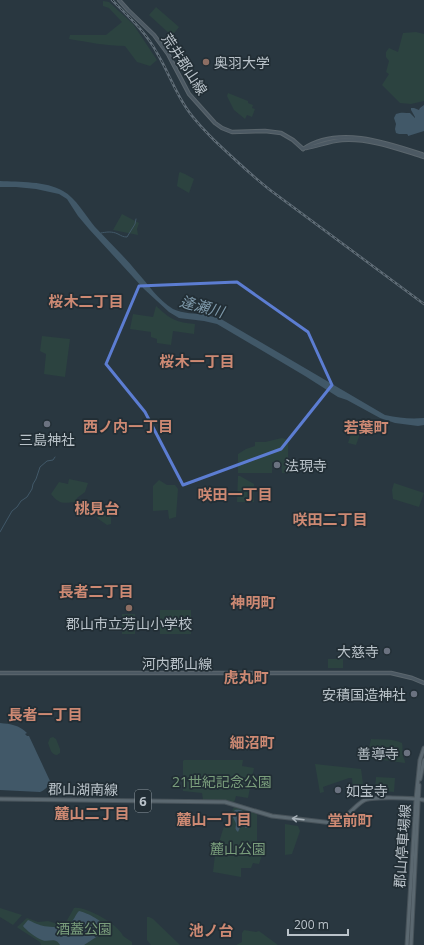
<svg xmlns="http://www.w3.org/2000/svg" width="424" height="945" font-family="'Open Sans','Noto Sans JP',sans-serif">
<style>
.green{fill:#2c4340}
.water{fill:#415868}
.lines{fill:none;stroke-linecap:round;stroke-linejoin:round}
.stream{stroke:#415868;stroke-width:1}
.secondary-casing{stroke:#5b666d;stroke-width:4.5}
.primary-casing{stroke:#475259;stroke-width:5}
.secondary{stroke:#4c5963;stroke-width:2.5}
.primary{stroke:#5b6870;stroke-width:3}
.rail-casing{stroke:#606d77;stroke-width:2.5}
.rail{stroke:#222e35;stroke-width:1;stroke-dasharray:3;stroke-linecap:butt}
.oneway{stroke:#a7b1b8}
.marked{fill:none;stroke:#5c7dd2;stroke-width:3;stroke-linejoin:round}
.education-dot{fill:#8d6e63;stroke:#222e35;stroke-width:1.5}
.worship-dot{fill:#6b7280;stroke:#222e35;stroke-width:1.5}
.labels{text-anchor:middle;dominant-baseline:central;stroke-width:3.5;stroke-linejoin:round;paint-order:stroke}
.shield{fill:#222e35;stroke:#8c969d;stroke-width:1}
.shield-label{font-size:13px;font-weight:bold;fill:#bac3ca}
.poi-label{font-size:14px;fill:#bac3ca;stroke:#222e35;text-anchor:start}
.street-label{font-size:14px;fill:#bac3ca;stroke:#222e35}
.park-label{font-size:14px;fill:#7a9e7c;stroke:#222e35}
.neighbourhood-label{font-size:15px;font-weight:bold;fill:#cd8973;stroke:#222e35}
.water-label{font-size:15px;font-style:italic;fill:#7e99aa;stroke:#222e35}
</style>
<rect width="100%" height="100%" fill="#293740"/>
<!-- green -->
<g class="green">
<path d="M103 1 109 2 133 24 157 60 150 66 137 62 125 46C106 46 88 42 69 39L70 35H106L122 22 109 8 103 6Z"/>
<polygon points="156,7 179,27 172,36 149,15"/>
<polygon points="416,32 424,34 424,101 411,104 400,103 382,85 389,74 386,72 389,61 386,57 386,52 389,48 398,52 403,33"/>
<polygon points="228,93 248,101 248,103 253,105 252,108 255,109 252,117 247,115 245,119 234,110 227,96"/>
<polygon points="180,172 185,174 194,179 189,193 177,186 179,173"/>
<polygon points="122,214 139,223 137,229 138,235 113,230"/>
<path d="M156 306C159 308 161 311 164 313 173 321 183 323 195 324L194 334 173 331 171 345 157 343V339L151 337V332L130 329 133 314 153 317Z"/>
<polygon points="42,336 70,339 65,377 44,374 46,354 40,351"/>
<polygon points="352,431 360,434 356,445 348,443"/>
<polygon points="282,438 288,440 288,473 282,473 281,462 272,462 272,473 238,473 238,454 246,449 255,446 255,442 265,442"/>
<polygon points="238,476 240,476 254,484 254,502 237,502"/>
<path d="M69 479 88 483 85 492 77 498 76 502C63 503 60 505 51 494L59 482 68 484Z"/>
<polygon points="159,480 167,485 175,485 178,489 176,517 169,519 168,510 153,511 153,486"/>
<polygon points="394,483 424,493 419,507 393,499 392,490"/>
<polygon points="104,507 111,510 111,524 107,525 97,518"/>
<rect x="160" y="610" width="31" height="24"/>
<rect x="122" y="614" width="13" height="20"/>
<rect x="328" y="659" width="15" height="9"/>
<path d="M53 737 56 739 60 749V753L57 755C51 755 50 748 48 743L50 738Z"/>
<path d="M371 739C381 740 392 738 402 743 403 747 402 751 403 755 403 758 405 759 405 763L383 760 382 761 367 758Z"/>
<polygon points="184,760 243,760 242,766 254,768 248,798 236,796 234,803 226,801 203,800 202,793 183,791 183,761"/>
<polygon points="315,764 361,769 364,791 353,792 352,778 349,778 323,787 324,792 320,793"/>
<polygon points="376,777 395,778 394,792 375,790"/>
<polygon points="234,807 257,813 257,840 262,855 259,864 253,863 251,868 241,868 241,877 213,872 215,855 225,823 232,818 232,811"/>
<polygon points="285,824 298,826 300,831 292,854 285,855"/>
<polygon points="0,908 22,915 13,925 0,917"/>
<path d="M74 908C86 906 119 925 123 936L132 942V945H41L40 942 18 928 17 927 27 918 38 922 48 921 58 924 66 922Z"/>
<polygon points="147,917 149,917 153,919 180,945 151,945 147,940"/>
<polygon points="244,930 256,932 259,931 278,945 236,945 242,942 242,933"/>
</g>
<!-- water -->
<g class="water">
<path d="M424 105V131L408 136V135L407 134H399L396 133 395 129 396 124 394 118 396 114C401 112 405 113 410 113L415 118V117L411 110V108H414L419 110 420 108Z"/>
<path d="M0 181C19 182 46 181 63 191 76 198 85 215 95 227 109 242 124 256 137 272 148 284 158 300 173 309 183 314 195 313 206 315 211 316 216 318 221 319L385 415C399 418 410 419 424 418V425L418 426 395 423 380 418 347 400 338 397 305 376 217 324 204 321 179 318 169 312 144 289 89 229 78 216 67 199 59 194 36 189 16 187H0Z"/>
<path d="M0 723C11 724 19 725 27 733L25 734 27 736H29L50 781C49 786 45 790 40 792L0 790Z"/>
<path d="M235 810C239 809 246 811 247 815L245 818H249L247 823 248 828H246L243 825H241L238 832 236 830C235 828 236 826 236 824 235 818 229 816 235 810Z"/>
<path d="M79 911C85 912 102 920 104 926 106 929 105 930 104 932L84 945H60C55 936 49 943 42 940 36 938 26 930 23 926L28 920C32 921 33 923 37 924 44 927 62 929 69 924 74 921 75 915 79 911Z"/>
</g>
<g class="lines">
<!-- stream -->
<g class="stream">
<path d="M101 233C106 232 112 231 118 234 122 236 123 237 127 237L135 224 136 219"/>
<polyline points="0,532 12,511 17,507 21,501 27,497 32,489 33,484 36,479 40,467 47,461 53,460 55,457"/>
</g>
<defs>
<g id="secondary">
<polyline points="119,0 128,10 154,35 168,54 189,94 215,123 222,128 232,132 265,131 281,133 293,140 303,149"/>
<path d="M306 148C318 146 329 141 342 140 370 138 398 149 424 157"/>
<path d="M303 149C338 125 388 143 424 155"/>
<polyline points="0,673 391,673 412,678 424,683"/>
</g>
<g id="primary">
<polyline points="420,779 424,760"/>
<path d="M0 799 225 802 272 816 333 823C346 820 352 808 363 801 370 796 415 798 424 800"/>
<polyline points="407,945 416,799 420,760 424,748"/>
<polyline points="411,945 419,785"/>
</g>
</defs>
<!-- secondary casing -->
<use href="#secondary" class="secondary-casing"/>
<!-- primary casing -->
<use href="#primary" class="primary-casing"/>
<!-- secondary -->
<use href="#secondary" class="secondary"/>
<!-- primary -->
<use href="#primary" class="primary"/>
<defs>
<path id="rail" d="M112 0C128 16 146 32 157 53 168 71 175 92 187 109 195 121 205 131 215 141 233 158 251 175 270 190L424 304"/>
</defs>
<!-- rail casing -->
<use href="#rail" class="rail-casing"/>
<!-- rail -->
<use href="#rail" class="rail"/>
</g>
<!-- one-way arrows -->
<defs><path id="oneway-shaft" d="M-6 0H5M1.5-3L5.5 0L1.5 3" fill="none" stroke-width="1.6" stroke-linecap="round" stroke-linejoin="round"/></defs>
<use class="oneway" href="#oneway-shaft" transform="translate(298 819) rotate(-173)"/>
<!-- marked area -->
<path class="marked" d="M237 282 308 332 332 385 281 449 183 485 145 412 106 364 139 286Z"/>
<!-- markers -->
<g class="education-dot">
<circle cx="206" cy="62" r="4"/>
<circle cx="129" cy="608" r="4"/>
</g>
<g class="worship-dot">
<circle cx="47" cy="424" r="4"/>
<circle cx="277" cy="465" r="4"/>
<circle cx="387" cy="651" r="4"/>
<circle cx="414" cy="694" r="4"/>
<circle cx="407" cy="753" r="4"/>
<circle cx="338" cy="790" r="4"/>
</g>
<g class="labels">
<!-- shield labels -->
<rect class="shield" x="135" y="790" width="16" height="22" rx="3"/>
<g class="shield-label">
<text x="143" y="801">6</text>
</g>
<!-- poi labels -->
<g class="poi-label">
<text x="214" y="62">奥羽大学</text>
<text x="47" y="439" text-anchor="middle">三島神社</text>
<text x="285" y="465">法現寺</text>
<text x="129" y="623" text-anchor="middle">郡山市立芳山小学校</text>
<text x="379" y="651" text-anchor="end">大慈寺</text>
<text x="406" y="694" text-anchor="end">安積国造神社</text>
<text x="399" y="753" text-anchor="end">善導寺</text>
<text x="346" y="790">如宝寺</text>
</g>
<!-- street labels -->
<g class="street-label">
<text transform="translate(185 64) rotate(57)">荒井郡山線</text>
<text x="177" y="663">河内郡山線</text>
<text transform="translate(83 789) rotate(1)">郡山湖南線</text>
<text transform="translate(402 846) rotate(-86)">郡山停車場線</text>
</g>
<!-- park labels -->
<g class="park-label">
<text x="222" y="781">21世紀記念公園</text>
<text x="238" y="848">麓山公園</text>
<text x="84" y="928">酒蓋公園</text>
</g>
<!-- neighbourhood labels -->
<g class="neighbourhood-label">
<text x="86" y="301">桜木二丁目</text>
<text x="197" y="361">桜木一丁目</text>
<text x="128" y="426">西ノ内一丁目</text>
<text x="366" y="427">若葉町</text>
<text x="235" y="494">咲田一丁目</text>
<text x="97" y="508">桃見台</text>
<text x="330" y="519">咲田二丁目</text>
<text x="96" y="591">長者二丁目</text>
<text x="253" y="602">神明町</text>
<text x="246" y="677">虎丸町</text>
<text x="45" y="714">長者一丁目</text>
<text x="252" y="742">細沼町</text>
<text x="92" y="813">麓山二丁目</text>
<text x="214" y="819">麓山一丁目</text>
<text x="350" y="820">堂前町</text>
<text x="211" y="930">池ノ台</text>
</g>
<!-- water labels -->
<g class="water-label">
<text transform="translate(202 306) rotate(15)">逢瀬川</text>
</g>
</g>
<!-- scale -->
<path d="M288 929v6h60v-6" fill="none" stroke="#bac3ca" stroke-width="2"/>
<text x="294" y="929" font-size="12" fill="#bac3ca" stroke="#222e35" stroke-width="3" paint-order="stroke">200 m</text>
</svg>
